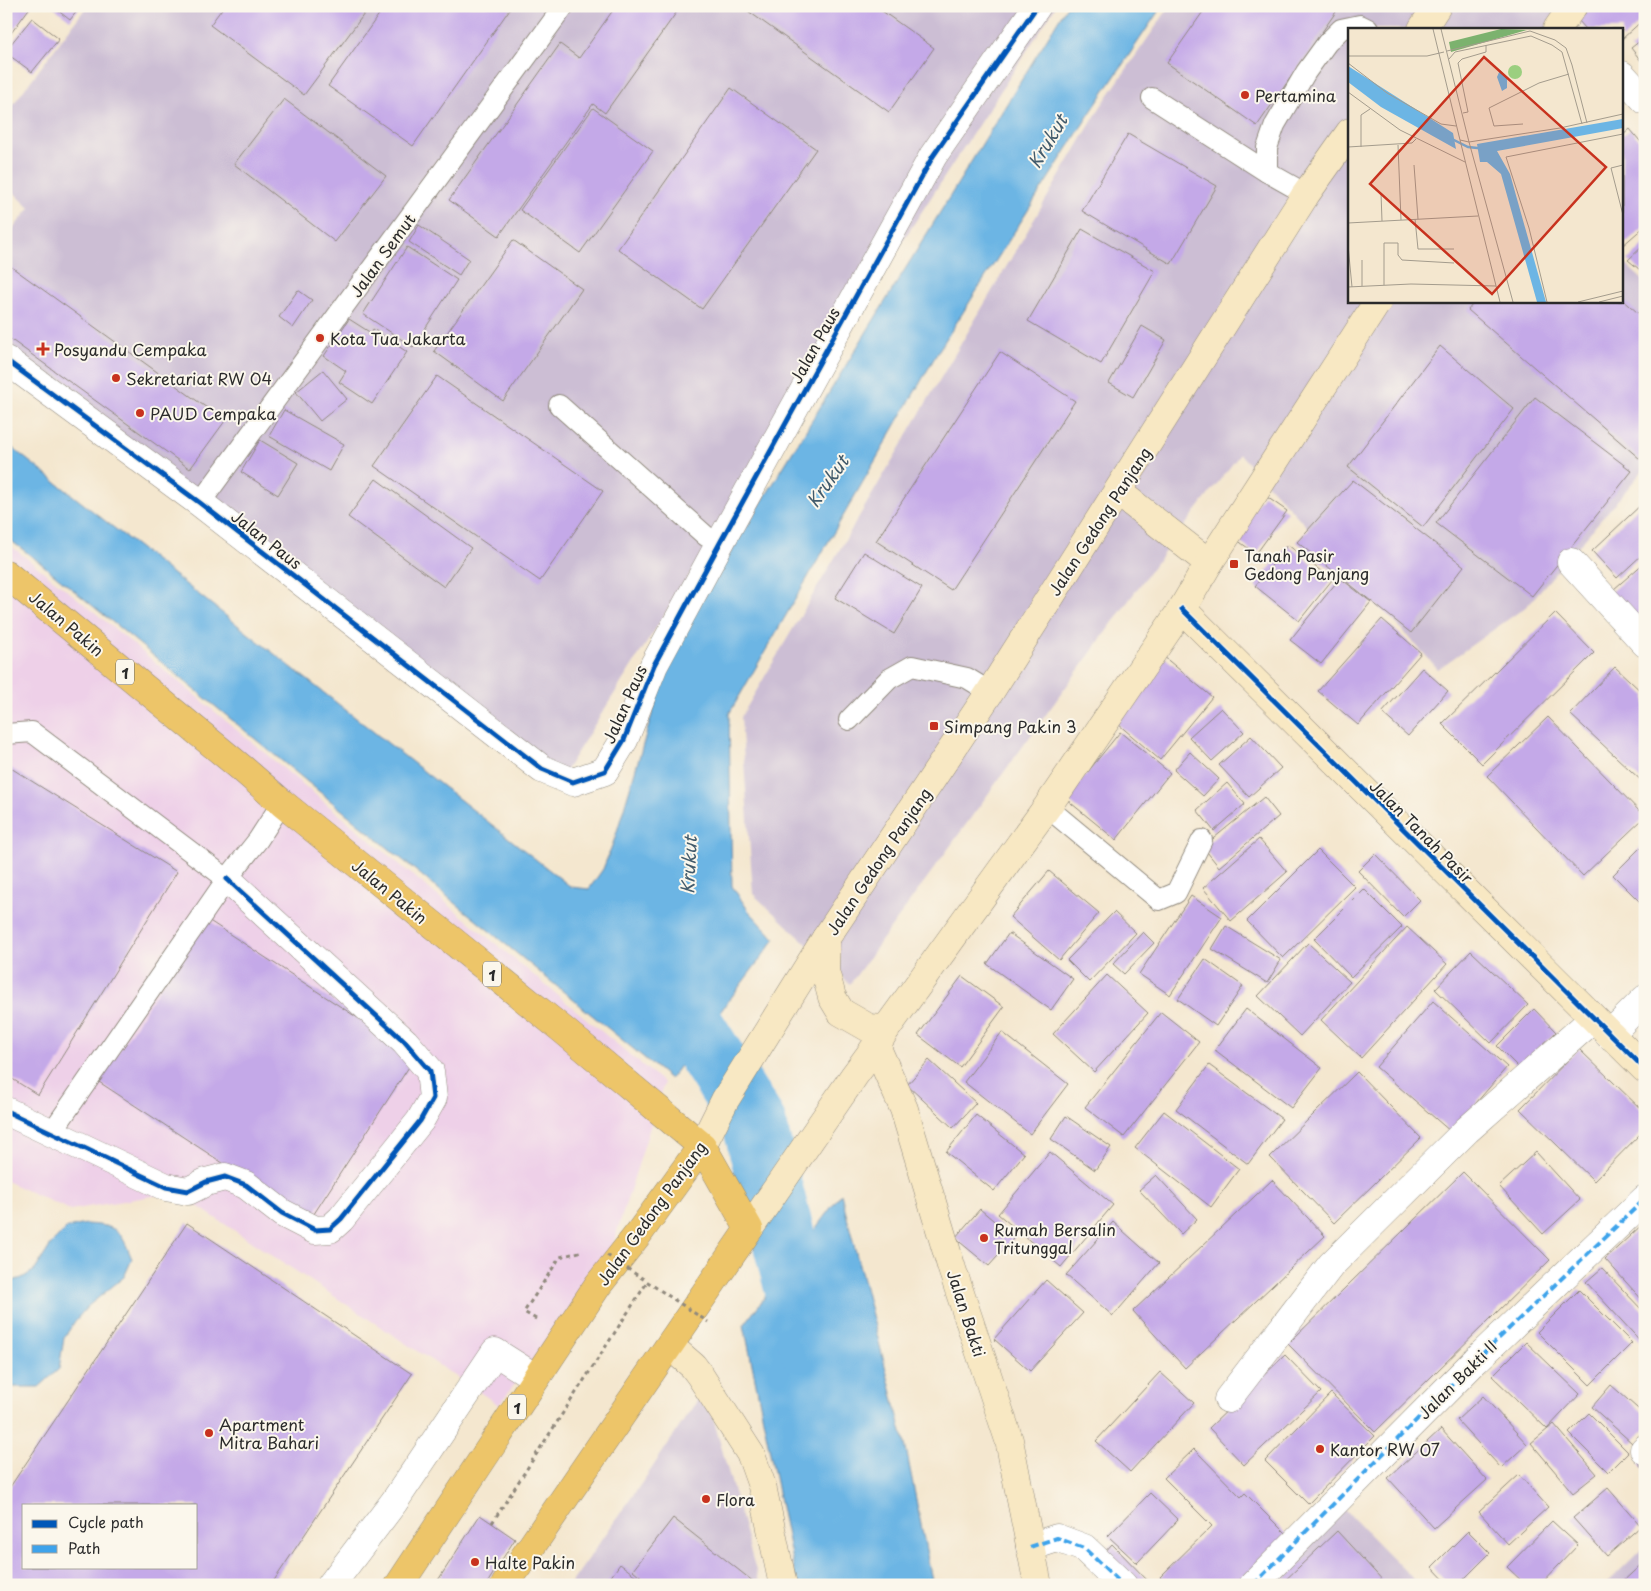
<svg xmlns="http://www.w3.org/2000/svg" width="1651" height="1591" font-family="'Playpen Sans',sans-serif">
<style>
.built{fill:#eed0e8}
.industrial{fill:#ccbed4}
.water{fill:#6cb5e4;stroke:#4c7088}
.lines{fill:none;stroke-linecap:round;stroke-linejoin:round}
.river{stroke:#6cb5e4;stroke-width:64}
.building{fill:#c4a9e8;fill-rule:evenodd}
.lane-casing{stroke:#90897d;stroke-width:22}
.street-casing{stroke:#90897d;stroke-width:29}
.secondary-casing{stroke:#90897d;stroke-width:29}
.highway-casing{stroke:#90897d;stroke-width:29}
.path{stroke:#90897d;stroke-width:3;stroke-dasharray:4 4;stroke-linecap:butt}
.lane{stroke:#fff;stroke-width:20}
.street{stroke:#fff;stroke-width:28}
.secondary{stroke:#f8e8c3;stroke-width:28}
.highway{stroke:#edc569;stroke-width:28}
.path-bridge{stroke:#90897d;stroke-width:3;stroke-dasharray:4 4;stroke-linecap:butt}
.quiet{stroke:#3ea3eb;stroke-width:4;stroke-dasharray:8 4;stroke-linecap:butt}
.cycleway-casing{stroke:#fbf7ec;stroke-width:8}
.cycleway{stroke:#0057b8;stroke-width:5}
.poi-dot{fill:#c8321e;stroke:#fbf7ec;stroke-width:2}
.labels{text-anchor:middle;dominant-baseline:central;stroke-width:4;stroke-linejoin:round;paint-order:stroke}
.shield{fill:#fbf7ec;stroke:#696865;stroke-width:1}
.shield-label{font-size:15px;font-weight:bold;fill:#2b2b2b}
.poi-label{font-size:16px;fill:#2b2b2b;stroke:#fbf7ec;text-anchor:start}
.street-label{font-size:16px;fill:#2b2b2b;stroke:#fbf7ec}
.water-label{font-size:18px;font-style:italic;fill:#425b6c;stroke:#fbf7ec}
.inset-river{fill:none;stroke:#6cb5e4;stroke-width:2.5}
.inset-road{fill:none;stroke:#a49c8d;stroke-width:1}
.view{fill:#c8321e;fill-opacity:0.15;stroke:#c8321e;stroke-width:2.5}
.inset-edge{fill:none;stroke:#2b2b2b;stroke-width:2.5}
</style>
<rect width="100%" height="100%" fill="#fbf7ec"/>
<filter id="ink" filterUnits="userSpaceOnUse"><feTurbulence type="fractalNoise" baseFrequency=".02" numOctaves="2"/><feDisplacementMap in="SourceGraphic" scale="10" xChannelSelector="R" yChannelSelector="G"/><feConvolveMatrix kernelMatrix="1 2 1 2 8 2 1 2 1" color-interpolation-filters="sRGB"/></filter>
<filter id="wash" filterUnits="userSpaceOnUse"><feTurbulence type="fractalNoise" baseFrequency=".0096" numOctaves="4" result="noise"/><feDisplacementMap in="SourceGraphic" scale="20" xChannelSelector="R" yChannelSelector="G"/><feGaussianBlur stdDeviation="1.12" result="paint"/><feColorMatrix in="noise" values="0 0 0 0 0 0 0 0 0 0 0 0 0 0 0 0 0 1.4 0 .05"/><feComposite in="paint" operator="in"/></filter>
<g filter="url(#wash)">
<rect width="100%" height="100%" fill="#f4e7cf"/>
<!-- built -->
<polygon class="built" points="6,542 87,606 664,1083 608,1260 499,1405 176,1192 70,1210 6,1181"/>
<!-- industrial -->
<g class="industrial">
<polygon points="87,6 1056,6 881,274 562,776 6,361 6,237 30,208 6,185 6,114"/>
<polygon points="1170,6 1572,6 1557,29 1350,29 1350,301 1622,301 1622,261 1645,282 1645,468 1527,606 1438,669 1240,454 1156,563 850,984 753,894 741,717 1101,106"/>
<polygon points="705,1389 760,1585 570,1585 648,1474"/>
<polygon points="1343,1508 1419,1585 1265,1585"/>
<polygon points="1645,1546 1645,1585 1605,1585"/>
</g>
<!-- water -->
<g class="water">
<polygon points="1067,6 1162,6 1090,113 939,350 729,714 732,886 748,910 775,939 670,1079 38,561 6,537 6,443 571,887 589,889 603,869 615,838 672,648"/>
<polygon points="841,1194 905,1444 933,1585 797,1585 744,1325"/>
<path d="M86 1224C118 1226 120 1229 132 1259L124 1277 88 1306 75 1321 64 1338 59 1369 39 1387H6V1283L22 1278 35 1270 52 1243 67 1228Z"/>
</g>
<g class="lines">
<!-- river -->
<polyline class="river" points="639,978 680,1007 754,1123 812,1349"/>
</g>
<g id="blocks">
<!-- building -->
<g class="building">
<polygon points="6,6 31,6 6,40"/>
<polygon points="52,6 81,6 70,20"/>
<polygon points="224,6 370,6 304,95 210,25"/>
<polygon points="385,6 512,6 413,146 328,86"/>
<polygon points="616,6 681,6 605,113 593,104 499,236 449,200 560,44 579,58"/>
<polygon points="741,6 875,6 934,48 889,112"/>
<polygon points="1207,6 1340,6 1257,126 1167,63"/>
<polygon points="1593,6 1645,6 1645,18 1622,39 1622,29 1586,29 1578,20"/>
<polygon points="32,18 59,39 32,72 6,53 6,50"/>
<polygon points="1645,37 1645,66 1631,48"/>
<polygon points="731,88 816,149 702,309 618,249"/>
<polygon points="284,99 386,176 335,242 234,164"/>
<polygon points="593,108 653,151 580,253 520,210"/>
<polygon points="1630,129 1645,147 1645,226 1622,246 1622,136"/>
<polygon points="1128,134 1217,186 1171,264 1082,211"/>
<polygon points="419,225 469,259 459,275 409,242"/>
<polygon points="1082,229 1155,271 1101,364 1028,321"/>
<polygon points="513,240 582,289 503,401 434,351"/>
<polygon points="1645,244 1645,274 1628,260"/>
<polygon points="407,247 457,280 413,347 363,314"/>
<polygon points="6,263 225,421 190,469 6,336"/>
<polygon points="298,290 312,300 293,328 279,317"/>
<polygon points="1622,299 1645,319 1645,453 1640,459 1468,310 1475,301 1622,301"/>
<polygon points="349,319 371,333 373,329 407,352 372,404 339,382 346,371 324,356"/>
<polygon points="1142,326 1166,340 1133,397 1109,383"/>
<polygon points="1440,346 1514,409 1423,527 1348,467"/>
<polygon points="1000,352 1075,401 951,590 876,541"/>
<polygon points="323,370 347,399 320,421 296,392"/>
<polygon points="437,376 603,491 540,581 374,466"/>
<polygon points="1535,397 1632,471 1532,596 1436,523"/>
<polygon points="284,410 344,444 329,471 269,436"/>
<polygon points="260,440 298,463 278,495 241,472"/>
<polygon points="376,479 471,548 444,587 348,517"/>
<polygon points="1353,480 1464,566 1411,633 1297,542"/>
<polygon points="1264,495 1287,511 1256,554 1233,537"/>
<polygon points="1645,501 1645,552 1617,578 1592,551"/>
<polygon points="1288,545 1332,580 1299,621 1255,586"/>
<polygon points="864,552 922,588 894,634 835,598"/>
<polygon points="1645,562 1645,641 1606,596"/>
<polygon points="1340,578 1371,602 1321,664 1290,640"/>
<polygon points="1555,613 1594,653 1482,764 1442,724"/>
<polygon points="1382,619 1421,653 1358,725 1318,691"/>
<polygon points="1163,656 1212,697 1160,760 1111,718"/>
<polygon points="1615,667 1645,695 1645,784 1570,714"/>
<polygon points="1422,668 1448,691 1408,736 1382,713"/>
<polygon points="1221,708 1244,732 1212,761 1189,737"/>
<polygon points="1548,717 1645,817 1583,876 1487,776"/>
<polygon points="1120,732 1170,773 1116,840 1066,799"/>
<polygon points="1251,736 1281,768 1249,797 1219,765"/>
<polygon points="1190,752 1219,779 1203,796 1174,770"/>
<polygon points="6,765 177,872 38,1095 6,1075"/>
<polygon points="1227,783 1245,804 1214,831 1197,810"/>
<polygon points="1264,797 1279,816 1219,867 1203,847"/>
<polygon points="1259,839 1287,872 1231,921 1203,888"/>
<polygon points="1645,843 1645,907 1613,875"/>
<polygon points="1318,850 1355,887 1283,958 1247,921"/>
<polygon points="1375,854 1420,900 1403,917 1358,871"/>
<polygon points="1049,871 1099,913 1059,960 1010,917"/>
<polygon points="1364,889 1402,927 1351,977 1314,939"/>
<polygon points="1191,896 1222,917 1170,995 1139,974"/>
<polygon points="1114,912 1136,933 1089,982 1067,960"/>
<polygon points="205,918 416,1056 310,1220 99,1082"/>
<polygon points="1226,926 1281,960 1267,983 1212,949"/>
<polygon points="1407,927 1447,964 1361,1058 1321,1020"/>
<polygon points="1143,932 1154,943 1124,974 1113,964"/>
<polygon points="1009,933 1073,979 1051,1010 987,964"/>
<polygon points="1308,943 1350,982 1300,1036 1258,996"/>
<polygon points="1471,951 1528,1005 1491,1043 1435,989"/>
<polygon points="1205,959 1243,986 1216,1026 1178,999"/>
<polygon points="1107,975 1148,1013 1094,1072 1053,1034"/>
<polygon points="962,976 1004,1007 960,1067 918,1035"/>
<polygon points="1433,1001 1507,1067 1451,1132 1376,1067"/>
<polygon points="1246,1009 1322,1068 1291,1108 1215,1050"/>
<polygon points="1534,1009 1556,1032 1519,1068 1497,1046"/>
<polygon points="1161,1012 1199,1042 1124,1137 1085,1107"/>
<polygon points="1002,1032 1068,1084 1030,1134 964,1082"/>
<polygon points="1579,1049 1645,1113 1645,1129 1594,1181 1520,1109"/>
<polygon points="929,1060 976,1103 953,1128 907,1085"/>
<polygon points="1209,1065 1282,1119 1248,1164 1176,1109"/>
<polygon points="1357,1072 1421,1138 1334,1223 1270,1157"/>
<polygon points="1164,1111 1239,1169 1211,1207 1135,1148"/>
<polygon points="976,1115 1024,1154 994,1191 946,1152"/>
<polygon points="1066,1116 1111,1147 1095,1170 1051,1139"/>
<polygon points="1050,1152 1113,1205 1061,1267 998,1214"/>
<polygon points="1536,1152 1580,1200 1543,1234 1499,1186"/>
<polygon points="1463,1172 1550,1260 1375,1432 1288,1344"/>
<polygon points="1156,1175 1197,1219 1181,1234 1139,1190"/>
<polygon points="1272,1180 1325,1236 1185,1368 1133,1311"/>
<polygon points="980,1209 1014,1238 989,1266 955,1238"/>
<polygon points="1113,1222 1159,1263 1113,1316 1066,1275"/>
<polygon points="1645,1222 1645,1303 1605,1259"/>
<path d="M187 1223 412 1374 271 1585H6V1493ZM24 1505H196V1567H24Z"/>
<polygon points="1602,1268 1645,1313 1645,1346 1586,1282"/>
<polygon points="1046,1280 1083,1313 1030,1371 994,1339"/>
<polygon points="1579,1290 1632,1343 1590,1385 1537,1332"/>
<polygon points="1526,1342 1580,1394 1547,1429 1492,1376"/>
<polygon points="1285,1355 1321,1392 1244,1465 1209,1428"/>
<polygon points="1160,1372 1194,1403 1130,1472 1096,1441"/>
<polygon points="1611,1385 1645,1415 1645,1429 1632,1443 1592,1407"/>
<polygon points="1331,1393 1375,1436 1308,1504 1265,1461"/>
<polygon points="1483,1396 1527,1444 1501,1468 1457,1420"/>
<polygon points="1589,1413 1628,1452 1608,1472 1569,1433"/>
<polygon points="1554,1424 1597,1474 1573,1493 1531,1443"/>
<polygon points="1441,1429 1487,1480 1434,1528 1388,1478"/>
<polygon points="1194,1449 1241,1497 1245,1493 1287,1535 1236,1585 1167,1585 1160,1577 1212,1526 1164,1478"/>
<polygon points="1645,1459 1645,1471 1639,1464"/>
<polygon points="1519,1475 1548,1507 1508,1544 1479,1512"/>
<polygon points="1608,1488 1641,1526 1607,1556 1573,1518"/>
<polygon points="1150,1493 1178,1520 1137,1563 1108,1536"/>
<polygon points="480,1515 515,1539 486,1585 435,1585"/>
<polygon points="673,1518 755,1583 753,1585 651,1585 633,1570"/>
<polygon points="1552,1521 1578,1545 1540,1585 1526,1585 1507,1567"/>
<polygon points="1337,1531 1387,1585 1280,1585"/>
<polygon points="1468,1531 1490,1553 1458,1585 1449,1585 1432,1567"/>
<polygon points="1112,1544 1152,1585 1135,1585 1104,1553"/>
<polygon points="1645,1561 1645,1585 1619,1585"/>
<polygon points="620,1564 648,1585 605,1585"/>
</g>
</g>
</g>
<g filter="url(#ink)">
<use href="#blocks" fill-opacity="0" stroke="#90897d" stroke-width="1"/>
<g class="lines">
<defs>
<g id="lane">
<polyline points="1152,98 1267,172"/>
<polyline points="1306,194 1267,172 1267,148 1275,125 1306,72 1327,43 1341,29 1360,25 1368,29"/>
<polyline points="559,405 706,536 720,543"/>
<polyline points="200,503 564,6"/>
<polyline points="849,720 889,679 912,666 967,678 990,692"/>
<polyline points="6,734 32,732 227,879"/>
<polyline points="1047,807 1159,900 1176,893 1202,840"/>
<polyline points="52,1132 227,879 258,840 282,803"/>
</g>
<g id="street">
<polyline points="1622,75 1645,100"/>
<polyline points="6,360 200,503 542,769 573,782 605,771 624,740 654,665 720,543 933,156 1037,6"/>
<polyline points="1571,562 1645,643"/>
<polyline points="1609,1035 1645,999"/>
<polyline points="6,1111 166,1187 188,1191 206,1182 225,1177 246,1185 282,1213 315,1230 330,1229 341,1219 420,1121 433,1098 430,1071 405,1042 227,879"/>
<polyline points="1228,1399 1331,1265 1467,1130 1593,1019"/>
<polyline points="1644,1450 1645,1449"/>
<polyline points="1030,1547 1057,1538 1084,1548 1123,1585"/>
<polyline points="331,1585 394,1502 495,1352 536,1378"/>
<polyline points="1253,1585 1476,1360 1645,1199"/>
</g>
<g id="secondary">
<polyline points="1422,29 1437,6"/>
<polyline points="1557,29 1573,6"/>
<polyline points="1118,492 1209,563"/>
<polyline points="1182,609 1645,1069"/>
<polyline points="826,938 825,971 832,997 841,1012 869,1028 886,1029"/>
<polyline points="876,1046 904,1109 952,1269 1009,1440 1038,1585"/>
<polyline points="702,1146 725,1100 826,938 990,692 1306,194 1350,132"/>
<polyline points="749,1229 854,1076 876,1046 886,1029 1047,807 1182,609 1209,563 1378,301"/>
<polyline points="670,1346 693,1366 699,1374 751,1455 762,1486 783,1585"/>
</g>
<g id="highway">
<polyline points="6,574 244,770 282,803 563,1030 702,1146 749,1229 505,1585"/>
<polyline points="399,1585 598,1285 639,1233 702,1146"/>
</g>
</defs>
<!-- lane casing -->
<use href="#lane" class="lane-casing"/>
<!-- street casing -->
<use href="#street" class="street-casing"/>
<!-- secondary casing -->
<use href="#secondary" class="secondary-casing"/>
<!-- highway casing -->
<use href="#highway" class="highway-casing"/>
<!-- path -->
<g class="path">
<polyline points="536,1319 524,1312 560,1257 583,1251"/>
<polyline points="492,1523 648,1281"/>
</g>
<!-- lane -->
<use href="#lane" class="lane"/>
<!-- street -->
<use href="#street" class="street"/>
<!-- secondary -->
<use href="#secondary" class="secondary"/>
<!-- highway -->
<use href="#highway" class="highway"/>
<!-- path-bridge -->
<polyline class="path-bridge" points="607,1255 708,1322"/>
<!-- quiet -->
<g class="quiet">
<polyline points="1644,1450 1645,1449"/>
<polyline points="1030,1547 1057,1538 1084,1548 1123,1585"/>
<polyline points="1253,1585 1476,1360 1645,1199"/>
</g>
<defs>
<g id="cycleway">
<polyline points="6,360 200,503 542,769 573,782 605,771 624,740 654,665 720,543 933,156 1037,6"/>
<polyline points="1182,609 1645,1069"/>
<polyline points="6,1111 166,1187 188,1191 206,1182 225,1177 246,1185 282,1213 315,1230 330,1229 341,1219 420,1121 433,1098 430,1071 405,1042 227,879"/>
</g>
</defs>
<!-- cycleway casing -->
<use href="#cycleway" class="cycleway-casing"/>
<!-- cycleway -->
<use href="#cycleway" class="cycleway"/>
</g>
</g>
<!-- markers -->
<g class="poi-dot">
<circle cx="1245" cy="95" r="5"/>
<circle cx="320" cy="338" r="5"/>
<path d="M40.5 341.5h5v5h5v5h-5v5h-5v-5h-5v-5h5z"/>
<circle cx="116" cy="378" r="5"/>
<circle cx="140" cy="413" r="5"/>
<rect x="1229" y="559" width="10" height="10" rx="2.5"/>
<rect x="929" y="721" width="10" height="10" rx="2.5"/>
<circle cx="984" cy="1238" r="5"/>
<circle cx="209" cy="1433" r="5"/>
<circle cx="1320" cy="1449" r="5"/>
<circle cx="706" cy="1499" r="5"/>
<circle cx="475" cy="1562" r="5"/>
</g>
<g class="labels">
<!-- shield labels -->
<g class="shield">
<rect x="116" y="659.5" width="18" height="25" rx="4"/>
<rect x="483" y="961.5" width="18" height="25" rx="4"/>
<rect x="508" y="1394.5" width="18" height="25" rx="4"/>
</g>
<g class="shield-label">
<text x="125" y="672">1</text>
<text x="492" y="974">1</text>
<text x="517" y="1407">1</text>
</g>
<!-- poi labels -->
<g class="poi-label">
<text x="1255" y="95">Pertamina</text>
<text x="330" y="338">Kota Tua Jakarta</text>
<text x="54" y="349">Posyandu Cempaka</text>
<text x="126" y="378">Sekretariat RW 04</text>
<text x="150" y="413">PAUD Cempaka</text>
<text x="1244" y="555">Tanah Pasir<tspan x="1244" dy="18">Gedong Panjang</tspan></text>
<text x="944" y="726">Simpang Pakin 3</text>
<text x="994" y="1229">Rumah Bersalin<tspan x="994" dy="18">Tritunggal</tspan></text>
<text x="219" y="1424">Apartment<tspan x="219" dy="18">Mitra Bahari</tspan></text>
<text x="1330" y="1449">Kantor RW 07</text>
<text x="716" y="1499">Flora</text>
<text x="485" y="1562">Halte Pakin</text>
</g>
<!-- street labels -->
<g class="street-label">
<text transform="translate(382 255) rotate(-54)">Jalan Semut</text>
<text transform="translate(814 345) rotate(-61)">Jalan Paus</text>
<text transform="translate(1099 521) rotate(-57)">Jalan Gedong Panjang</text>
<text transform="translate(267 539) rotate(38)">Jalan Paus</text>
<text transform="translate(67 623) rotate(40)">Jalan Pakin</text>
<text transform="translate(624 704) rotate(-66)">Jalan Paus</text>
<text transform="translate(1422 831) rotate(45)">Jalan Tanah Pasir</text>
<text transform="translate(878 861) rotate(-56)">Jalan Gedong Panjang</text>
<text transform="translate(390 891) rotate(39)">Jalan Pakin</text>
<text transform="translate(651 1213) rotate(-54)">Jalan Gedong Panjang</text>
<text transform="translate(967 1313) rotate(72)">Jalan Bakti</text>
<text transform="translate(1457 1379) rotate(-45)">Jalan Bakti II</text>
</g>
<!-- water labels -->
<g class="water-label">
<text transform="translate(1047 141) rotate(-59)">Krukut</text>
<text transform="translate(827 481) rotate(-55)">Krukut</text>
<text transform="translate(688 865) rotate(-87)">Krukut</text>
</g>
</g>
<!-- overview -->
<g transform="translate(1348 28)">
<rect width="275" height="275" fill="#f4e7cf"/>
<path d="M160 44a7 7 0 1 1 14 0a7 7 0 1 1-14 0Z" fill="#9bcf7f"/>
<path d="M153 1 179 2 103 24 101 14Z" fill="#7cb26e"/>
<path d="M0 38 105 105 108 121 33 79 0 54ZM152 42 159 50V60L154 63 149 49ZM275 91V100L149 123 162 146 198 274H189L153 146 139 134H132L129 116Z" fill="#6cb5e4"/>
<path class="inset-river" d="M98 108 120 119 139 121"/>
<path class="inset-road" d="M85 1 112 112 121 114 212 100 275 86M93 1 121 114M99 23 182 3 207 12 218 20 224 37 239 95M0 28H79L96 24M101 31 107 24 183 8 204 17 214 24 234 96M0 35 39 65 93 96 108 98M0 64 52 102 117 134M115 85 120 84 110 35 114 31 138 24V17M175 96 146 98 141 80 191 55 221 46M112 112 152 274M121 114 165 274M50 117 53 192M0 119 64 115 68 111M13 119V87L22 81M66 137 70 191M275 137 263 140 275 187M33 165 34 193M67 191 70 221H106M0 195 130 188M0 217 4 259M14 232V258M36 257V215H50V227L54 232 106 235M0 259 63 256 148 258M199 274 181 200 158 129 275 106M230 274 275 263M251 274 275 268"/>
<path class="view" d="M136 29 258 139 144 266 22 156Z"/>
<rect width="275" height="275" class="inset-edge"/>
</g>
<!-- margin -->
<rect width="1651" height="1591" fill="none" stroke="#fbf7ec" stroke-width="25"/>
<!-- legend -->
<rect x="22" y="1504" width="175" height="65" fill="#fbf7ec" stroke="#a8a59f"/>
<rect x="32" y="1520" width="25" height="8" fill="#0057b8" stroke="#a8a59f"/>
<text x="68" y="1528" font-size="15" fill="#2b2b2b">Cycle path</text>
<rect x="32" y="1545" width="25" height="8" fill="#3ea3eb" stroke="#a8a59f"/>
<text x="68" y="1554" font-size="15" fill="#2b2b2b">Path</text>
</svg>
